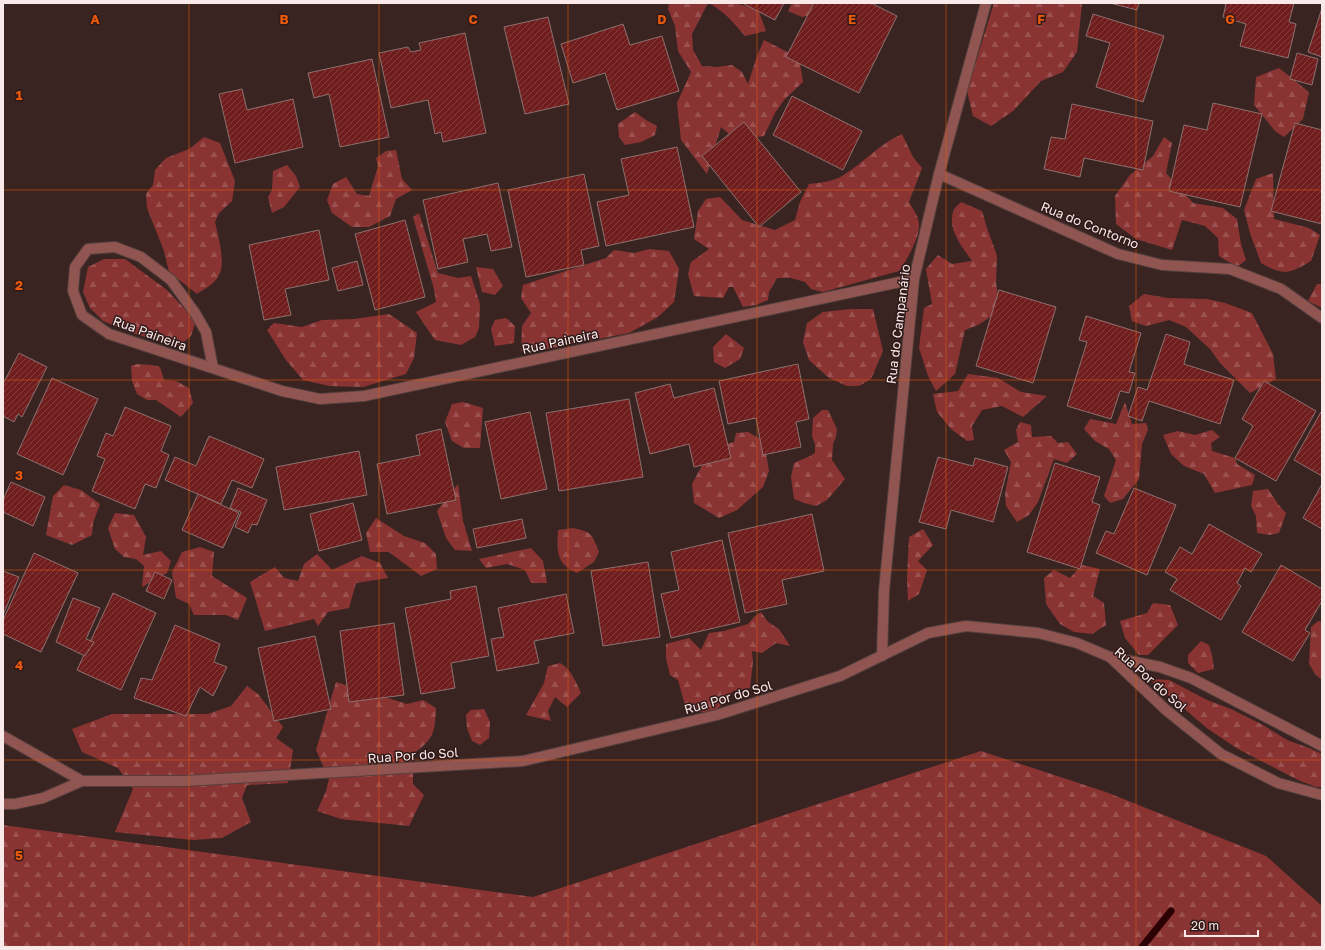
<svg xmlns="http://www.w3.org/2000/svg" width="1325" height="950" font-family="'Golos Text',sans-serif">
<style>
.forest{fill:url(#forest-firs)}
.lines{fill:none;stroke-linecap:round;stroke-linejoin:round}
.stream{stroke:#2b0103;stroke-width:7}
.building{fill:url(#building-hatch);stroke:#8c716e}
.street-casing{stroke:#55403e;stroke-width:12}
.street{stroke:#905551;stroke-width:10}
.grid{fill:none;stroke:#e8590c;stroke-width:1;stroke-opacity:0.55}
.labels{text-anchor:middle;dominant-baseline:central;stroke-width:3;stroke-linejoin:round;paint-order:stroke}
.street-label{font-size:13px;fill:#f9e9e8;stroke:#301a19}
.grid-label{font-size:13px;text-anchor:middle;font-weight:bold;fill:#e8590c;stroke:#301a19;stroke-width:3;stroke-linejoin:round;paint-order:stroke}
</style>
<defs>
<pattern id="forest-firs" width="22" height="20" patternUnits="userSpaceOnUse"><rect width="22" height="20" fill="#893432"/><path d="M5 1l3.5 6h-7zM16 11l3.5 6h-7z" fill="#9a5150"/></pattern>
<pattern id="building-hatch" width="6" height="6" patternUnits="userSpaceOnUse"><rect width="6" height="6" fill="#701d1e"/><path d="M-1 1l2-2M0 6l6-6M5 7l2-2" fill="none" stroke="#853e3f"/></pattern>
</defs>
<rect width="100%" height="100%" fill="#3a2422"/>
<!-- forest -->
<g class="forest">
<polygon points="669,3 708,3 692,34 693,50 702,66 717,67 732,65 742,72 748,84 757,56 764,40 799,58 803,82 784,100 775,113 764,136 736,140 721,127 707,174 681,140 677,103 691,72 678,51 675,26 668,9"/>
<path d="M709 3H734L758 9 766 31 745 36C734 23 725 12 709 3Z"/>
<polygon points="792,3 836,3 833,9 802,17 788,11"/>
<polygon points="994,3 1082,3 1077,52 1063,72 1041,81 1013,111 991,126 973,116 967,91"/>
<polygon points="1279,68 1309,92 1303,119 1284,137 1275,131 1254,105 1256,77"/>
<polygon points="635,112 646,120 657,126 655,135 641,142 625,145 619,137 618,124"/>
<path d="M902 134 913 157 922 168 909 202C913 209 919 217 919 225 919 239 907 260 899 271L823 292 811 289 805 282 791 278H777L769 292 768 300 756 305 743 307 733 287H729L723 298 694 296 688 274 691 262 709 249 694 239 698 211 706 199 720 197 742 220 775 230 795 220 800 202 809 184C821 183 836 181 845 174 866 161 878 145 902 134Z"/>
<path d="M204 137 220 143 235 181 232 201 219 213 215 222C218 236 226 263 219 275 215 284 204 289 197 294L169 272 164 251 147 208 146 194 153 185 155 170 166 158 189 149Z"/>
<polygon points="1164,137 1172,143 1166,173 1193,203 1223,208 1237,219 1241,244 1246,260 1237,267 1219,256 1218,238 1205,226 1182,220 1172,250 1136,239 1116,224 1115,196 1130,175 1153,156"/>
<polygon points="396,150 402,179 412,190 396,199 390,216 369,227 352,227 332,213 327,200 333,184 346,177 357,194 369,196 378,166 376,158 386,151"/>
<polygon points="287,165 296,176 300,187 284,207 272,213 268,197 272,190 273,171"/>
<path d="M1273 173 1274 219 1309 228 1320 235 1311 261C1289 274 1284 276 1261 263L1250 233 1244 210 1256 179Z"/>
<path d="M961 202 982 211 987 228 997 256 996 283 1001 310 978 325 965 330 955 374 936 391 928 376 919 348 924 308 932 304 926 269 938 255 952 264 972 261C962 246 948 231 953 212 954 208 958 205 961 202Z"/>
<polygon points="419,213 438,273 458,278 471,276 480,304 479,328 475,337 461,345 435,340 416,312 436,302 434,289 413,217"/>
<polygon points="649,249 669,251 679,269 674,302 658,317 629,333 547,349 521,351 522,326 531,313 521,298 523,285 606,258 614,250 634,253"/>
<polygon points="104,259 125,259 167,290 196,321 191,336 179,346 135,334 103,321 90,308 83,292 88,267"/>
<polygon points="476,267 493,269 503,286 495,295 482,292"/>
<polygon points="1317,284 1322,284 1322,308 1308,301"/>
<polygon points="1144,294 1168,298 1207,299 1225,303 1252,313 1273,354 1276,379 1250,393 1220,363 1210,349 1186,327 1169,320 1146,326 1132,321 1129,306"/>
<polygon points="851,309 873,309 883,351 871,379 859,386 847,386 829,378 809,360 803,342 807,323 823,312"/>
<polygon points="389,314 417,333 414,358 406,374 363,387 329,386 303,380 286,360 267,330 274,323 302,327 322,320 354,319"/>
<polygon points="506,318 515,326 514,343 495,346 491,329 495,320"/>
<polygon points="726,334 744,348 740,359 725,368 714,362 713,347"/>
<polygon points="137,364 152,365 160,367 164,380 176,381 189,388 193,403 181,417 156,400 147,400 137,394 132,381 131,366"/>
<polygon points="968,374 998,378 1021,392 1047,396 1023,417 1002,406 982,410 972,426 974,440 967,441 951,429 937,412 933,394 958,391"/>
<polygon points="463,402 483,408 480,448 464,448 452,441 445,422 452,404"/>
<polygon points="1125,402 1132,424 1146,423 1148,430 1142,444 1139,479 1123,499 1110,503 1104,496 1116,460 1109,449 1095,441 1084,429 1090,419 1116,424"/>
<polygon points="822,410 828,410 837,429 836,437 833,444 832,460 845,479 827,500 816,506 804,503 794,499 791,477 794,463 810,456 815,453 815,444 812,436 813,418"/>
<polygon points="1020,422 1031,425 1032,437 1051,436 1058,443 1068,442 1077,454 1067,463 1054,459 1038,502 1029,515 1017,522 1006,506 1005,494 1011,462 1004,450 1018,442 1016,430"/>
<polygon points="1212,430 1220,437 1211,443 1212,451 1235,458 1237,464 1255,475 1252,485 1215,493 1204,474 1184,466 1171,454 1163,435 1178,431 1195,435"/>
<polygon points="748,432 764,441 769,471 763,487 737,510 719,518 694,503 692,484 711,449 734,442 736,433"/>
<polygon points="458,484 463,521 472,551 455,550 446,538 437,511"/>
<polygon points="64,485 81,490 100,504 93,523 92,535 72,545 46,535 53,496"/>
<polygon points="1268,489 1278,504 1286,513 1279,533 1270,535 1257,533 1256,516 1251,506 1253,491"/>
<polygon points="115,513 134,515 146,537 143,555 161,551 171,561 167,573 142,587 144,566 136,559 124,557 115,549 108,528"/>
<polygon points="376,518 404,536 425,543 436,554 437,569 421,576 389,552 370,552 366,533"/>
<path d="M573 528C592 532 592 534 599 552L594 562 577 573C556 564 557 551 558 530Z"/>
<polygon points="923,529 933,545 918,561 927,570 919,594 908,601 907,577 909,537"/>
<polygon points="200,547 214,552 212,576 247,598 238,620 226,615 194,615 189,604 176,598 172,572 182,552"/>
<polygon points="531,548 543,561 547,583 531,583 525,570 507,564 486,568 479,559"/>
<polygon points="317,554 332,570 362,556 380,563 388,578 356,583 349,608 328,612 318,626 314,619 265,631 250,582 275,567 284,578 298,581 304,564"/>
<polygon points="1082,565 1100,569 1093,596 1104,603 1106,625 1092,634 1074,632 1060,624 1046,604 1044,578 1054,570 1070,578"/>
<polygon points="1153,603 1170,605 1178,625 1148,655 1139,655 1125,638 1120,621 1147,613"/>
<polygon points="761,612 768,622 779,629 790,646 776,643 762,653 752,651 753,662 750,688 733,691 715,712 696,712 686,709 678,680 670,675 666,658 666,644 689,638 701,650 709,633 724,631 748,624 754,617"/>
<polygon points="1318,621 1322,622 1322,680 1316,675 1309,664 1311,627"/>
<polygon points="1201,641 1209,645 1212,655 1214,669 1198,673 1188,663 1188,655"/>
<path d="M560 663C572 670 575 681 581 693L567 707 555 697 548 711 551 721 526 715 544 683 548 666Z"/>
<polygon points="1149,679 1169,680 1207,700 1231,709 1263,725 1287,740 1309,748 1322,754 1322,787 1316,787 1298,780 1238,749 1208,729"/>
<path d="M336 682 407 704 423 700 436 708C435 732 434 739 413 754V784L424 795 409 826 341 819 317 811 326 791 329 779 316 750Z"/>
<polygon points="247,686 258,694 283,727 276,738 293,750 288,783 247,785 242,798 251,822 222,838 193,840 115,832 133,789 118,768 82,752 72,729 112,714 208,714 231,706"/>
<polygon points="484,709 490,722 489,738 480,745 472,741 467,728 466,715 471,710"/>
<polygon points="981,751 1106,792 1266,856 1322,906 1322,947 3,947 3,825 533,897"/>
</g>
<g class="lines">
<!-- stream -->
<polyline class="stream" points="1142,947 1171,911"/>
</g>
<!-- building -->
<g class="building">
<polygon points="742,3 784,3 775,20"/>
<polygon points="814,3 871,3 897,16 859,93 786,57"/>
<polygon points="1110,3 1139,3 1137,10"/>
<polygon points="1221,3 1294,3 1289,22 1296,24 1288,58 1240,46 1246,24 1223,17 1226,4"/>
<polygon points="1322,8 1322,57 1308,52"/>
<polygon points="1093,14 1164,36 1143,102 1096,87 1110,43 1086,36"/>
<polygon points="548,17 569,104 525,114 504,27"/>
<polygon points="623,24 630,45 662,36 679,91 617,110 605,73 573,83 561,44"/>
<polygon points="465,33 486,133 443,142 441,132 435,134 428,100 391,108 379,53 408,47 411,52 421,50 419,43"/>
<polygon points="1297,53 1318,59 1312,85 1290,79"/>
<polygon points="372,59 389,137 340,147 329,94 314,98 308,73"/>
<polygon points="242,89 247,110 293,99 303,147 235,163 219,94"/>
<polygon points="792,96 862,131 843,170 773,135"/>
<polygon points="1213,103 1262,114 1240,207 1169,191 1184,125 1207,130"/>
<polygon points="1072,104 1153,121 1143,170 1084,158 1080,177 1044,169 1051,137 1065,139"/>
<polygon points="744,122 801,192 759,227 702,156"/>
<polygon points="1295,123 1322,130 1322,224 1271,211"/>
<polygon points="677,147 694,227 606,246 597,202 629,195 621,159"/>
<polygon points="584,174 599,246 581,250 584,265 526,277 508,190"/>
<polygon points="498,183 512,247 491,251 487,234 463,239 468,262 438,269 423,200"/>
<polygon points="405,220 425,297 375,310 355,234"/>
<polygon points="319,230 329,280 285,289 291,315 264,320 249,245"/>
<polygon points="357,261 363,285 338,291 332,268"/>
<polygon points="999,290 1056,307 1033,383 976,366"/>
<polygon points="1086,316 1141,333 1129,372 1135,373 1129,393 1120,391 1111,419 1067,406 1087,342 1079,340"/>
<polygon points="1166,334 1190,342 1184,364 1234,380 1220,424 1149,401 1142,421 1128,416 1138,387 1147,390"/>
<polygon points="19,353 47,367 22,417 18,414 14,422 3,416 3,384"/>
<polygon points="798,364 809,419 796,422 801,447 763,455 756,418 728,424 719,381"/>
<polygon points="52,378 98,399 63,475 17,454"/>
<polygon points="1264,381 1316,411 1276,481 1235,458 1253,426 1242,419"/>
<polygon points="670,384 674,398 714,388 731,458 694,467 689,444 650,454 635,393"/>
<polygon points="629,399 643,477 559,491 546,413"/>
<polygon points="125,407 171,426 161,451 169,455 156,488 145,484 135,509 92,491 105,459 97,456 106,433 113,436"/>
<polygon points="530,412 547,489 501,499 485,422"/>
<polygon points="1321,412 1322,412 1322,476 1294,460"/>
<polygon points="441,429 456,500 387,514 377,464 420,455 416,435"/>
<polygon points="209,436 264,459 252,488 232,480 221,504 165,480 175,457 196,466"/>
<polygon points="359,451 367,495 284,510 276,467"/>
<polygon points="938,457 973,466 975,458 1008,467 993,522 951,510 946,529 919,522"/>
<polygon points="1055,463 1100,477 1092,502 1100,505 1080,569 1027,552"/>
<polygon points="11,482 45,497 33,526 3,512 3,500"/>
<polygon points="1322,484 1322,529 1303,518"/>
<polygon points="238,488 267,500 257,525 252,524 248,533 235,527 241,512 230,508"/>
<polygon points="1134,488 1176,505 1147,575 1096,553 1106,531 1114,534"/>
<polygon points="198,494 239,513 223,548 182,530"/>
<polygon points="353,503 362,540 319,551 310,514"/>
<polygon points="812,514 824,571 782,580 787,604 745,613 728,533"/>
<polygon points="522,519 526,538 477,548 473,529"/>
<polygon points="1209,524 1262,554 1251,572 1245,568 1237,583 1241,586 1221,620 1170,590 1177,579 1165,572 1180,547 1192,554"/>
<polygon points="722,540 740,622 671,638 661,594 679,590 671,552"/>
<polygon points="34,553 78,573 41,652 3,634 3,620"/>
<polygon points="648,562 660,637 603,646 591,571"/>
<polygon points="1281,565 1322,589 1322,601 1305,630 1310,633 1293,661 1242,632"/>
<polygon points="3,571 19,577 3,615"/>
<polygon points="155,572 172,580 164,599 146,591"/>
<polygon points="476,586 489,656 451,663 455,688 421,694 405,608 451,599 450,591"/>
<polygon points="113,593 156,613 121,690 77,670"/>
<polygon points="566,594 574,633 534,641 539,663 497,671 491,639 504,637 498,608"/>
<polygon points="73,598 100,608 86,639 94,642 85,656 56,642"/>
<polygon points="394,623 404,695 349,702 340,631"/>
<polygon points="175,625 220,644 214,662 227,667 213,696 200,687 186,716 134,698 141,678 152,680"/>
<polygon points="315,636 331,709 274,721 258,648"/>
</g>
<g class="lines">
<defs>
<g id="street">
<polyline points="939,174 1118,254 1162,265 1230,269 1281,289 1322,318"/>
<polyline points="213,368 206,332 195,313 171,280 141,257 115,247 88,249 75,267 73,291 82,315 109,334 282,391 320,399 364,396 914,279"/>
<polyline points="882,656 884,591 914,279 939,174 986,3"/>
<polyline points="1110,657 1160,667 1191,678 1322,746"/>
<polyline points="3,736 82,781"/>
<polyline points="3,804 15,804 43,798 82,781 186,781 523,761 717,715 840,676 928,633 966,626 1038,633 1077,643 1110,657 1166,710 1221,754 1278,783 1322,795"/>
</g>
</defs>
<!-- street casing -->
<use href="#street" class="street-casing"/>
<!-- street -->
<use href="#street" class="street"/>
</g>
<!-- grid -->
<path class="grid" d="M189 3V947M379 3V947M568 3V947M757 3V947M946 3V947M1136 3V947M3 190H1322M3 380H1322M3 570H1322M3 760H1322"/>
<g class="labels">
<!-- street labels -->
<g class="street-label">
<text transform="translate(1090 225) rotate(22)">Rua do Contorno</text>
<text transform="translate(898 324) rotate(-83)">Rua do Campanário</text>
<text transform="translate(150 333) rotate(20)">Rua Paineira</text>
<text transform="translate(560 341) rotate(-12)">Rua Paineira</text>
<text transform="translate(1151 679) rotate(41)">Rua Por do Sol</text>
<text transform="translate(728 697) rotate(-16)">Rua Por do Sol</text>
<text transform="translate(413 755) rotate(-4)">Rua Por do Sol</text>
</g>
</g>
<g class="grid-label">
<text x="95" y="24">A</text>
<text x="284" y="24">B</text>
<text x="473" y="24">C</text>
<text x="662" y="24">D</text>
<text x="852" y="24">E</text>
<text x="1041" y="24">F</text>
<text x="1230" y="24">G</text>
<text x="19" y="100">1</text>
<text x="19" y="290">2</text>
<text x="19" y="480">3</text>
<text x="19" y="670">4</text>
<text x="19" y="860">5</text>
</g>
<!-- border -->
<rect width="1325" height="950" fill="none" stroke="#f9e9e8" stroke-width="8"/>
<!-- scale -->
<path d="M1185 930v6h73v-6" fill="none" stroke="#f9e9e8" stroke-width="2"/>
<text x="1191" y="930" font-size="12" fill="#f9e9e8" stroke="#301a19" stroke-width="3" paint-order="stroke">20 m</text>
</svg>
